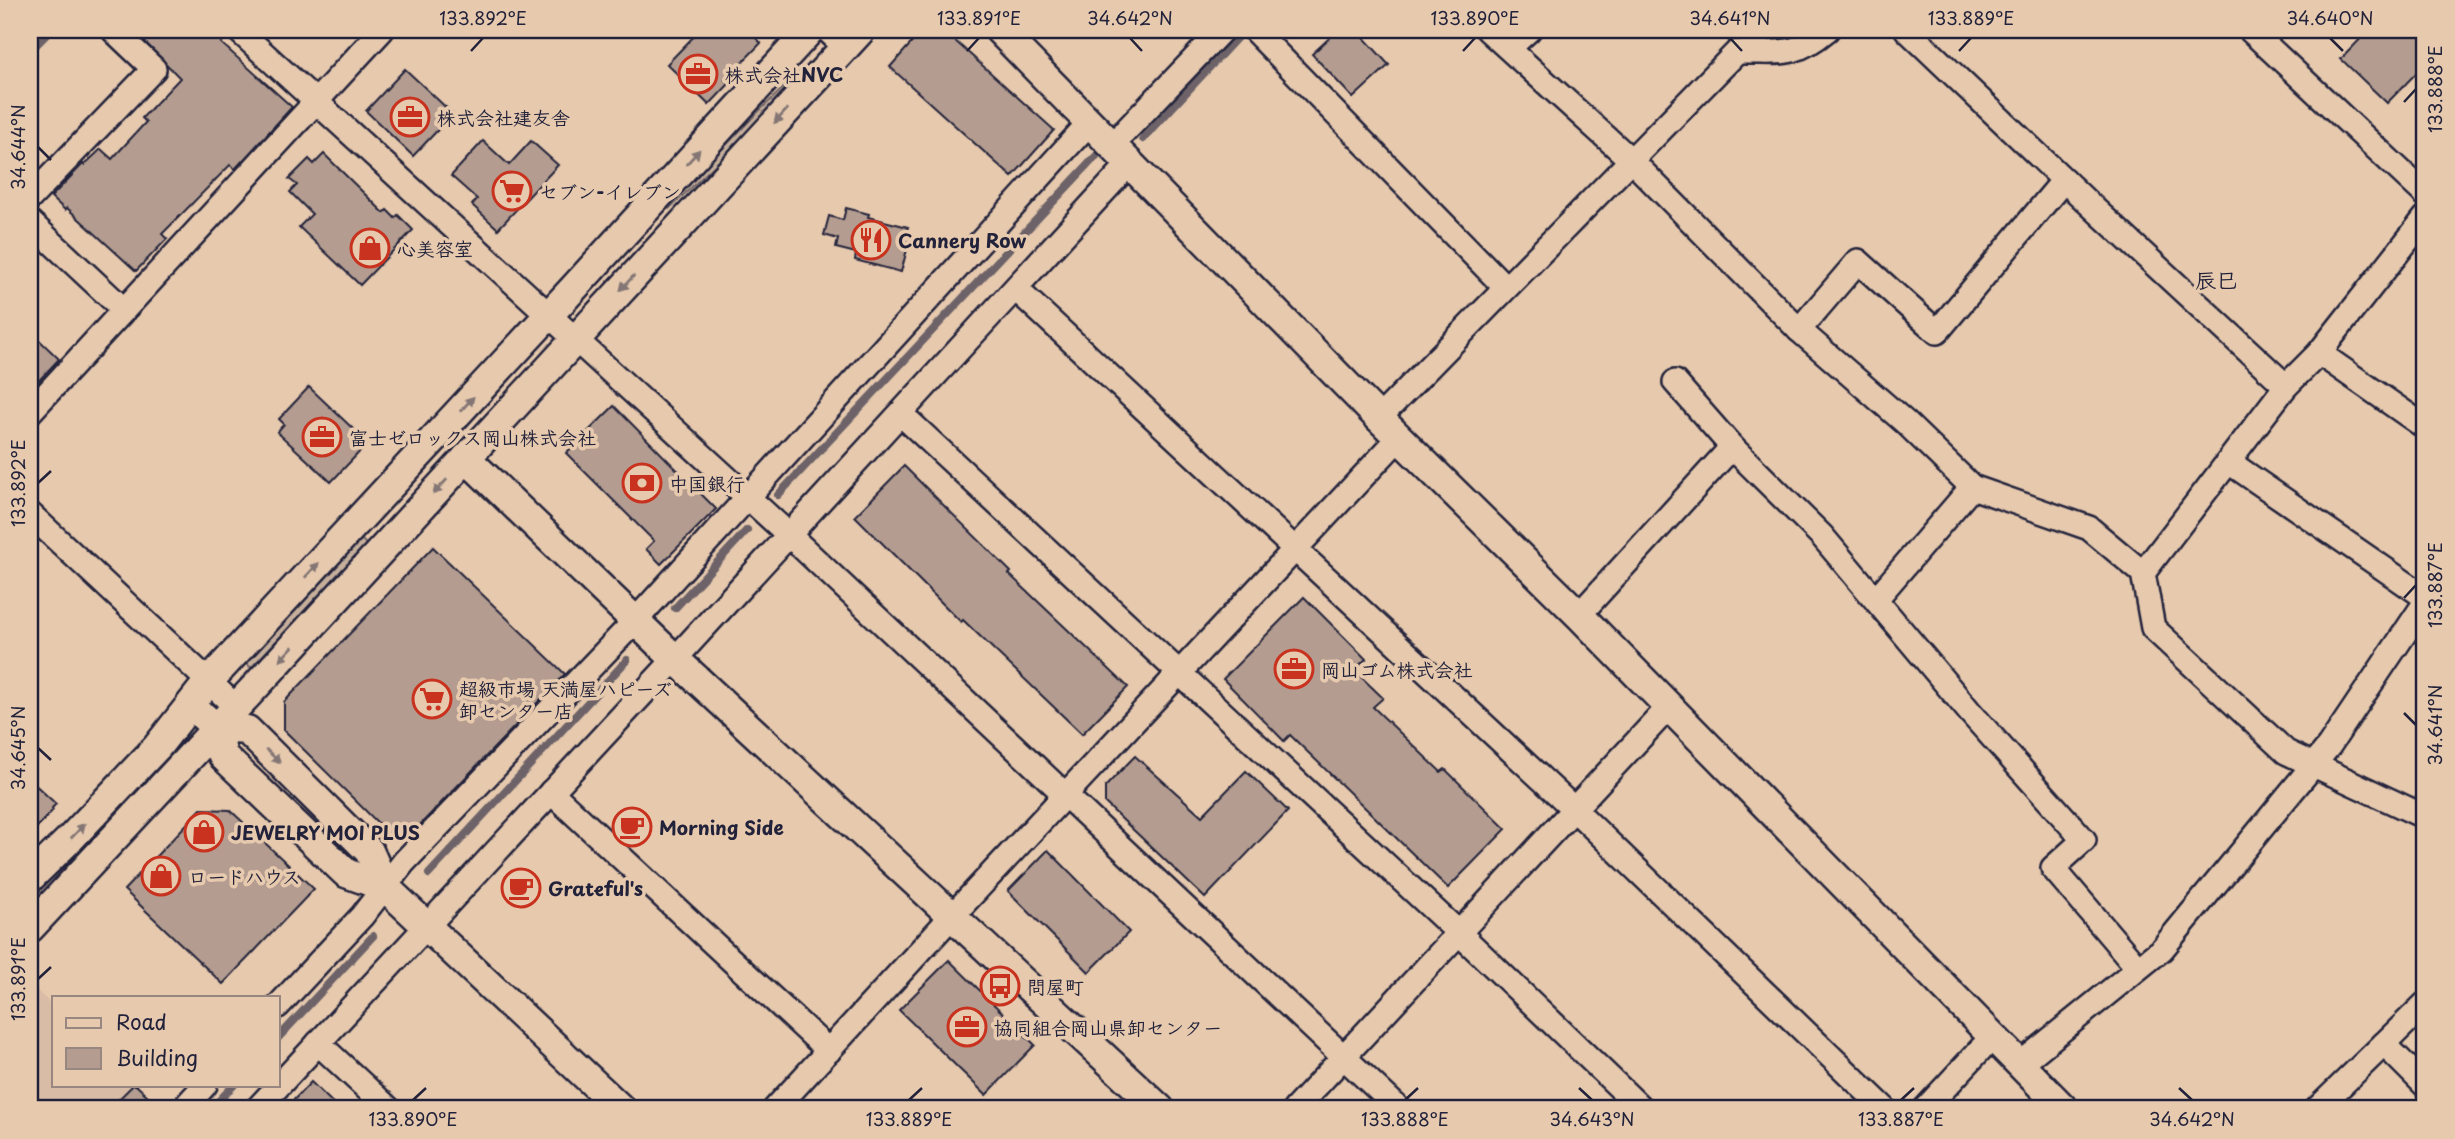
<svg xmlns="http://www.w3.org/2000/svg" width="2455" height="1139" font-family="'Playpen Sans','Klee One',sans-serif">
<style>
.built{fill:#d8bca5}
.green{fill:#c6af9b;stroke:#74686b;stroke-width:2}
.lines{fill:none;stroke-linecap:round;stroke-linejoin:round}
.stream{stroke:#6c6267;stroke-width:8}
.building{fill:#b49d90;stroke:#22223b;stroke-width:2}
.minor-casing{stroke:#22223b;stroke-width:28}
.tertiary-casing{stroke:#22223b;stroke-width:33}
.minor{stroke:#e7caae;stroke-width:23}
.tertiary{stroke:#e7caae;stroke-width:28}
.oneway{fill:#847674}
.ticks{fill:none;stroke:#22223b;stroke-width:2.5}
.labels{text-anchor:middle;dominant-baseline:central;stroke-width:7;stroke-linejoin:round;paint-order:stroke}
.poi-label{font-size:19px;font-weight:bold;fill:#22223b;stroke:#e7caae;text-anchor:start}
.neighbourhood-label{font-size:21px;font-weight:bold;fill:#22223b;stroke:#e7caae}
.neatline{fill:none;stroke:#22223b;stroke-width:2.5}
.ticks-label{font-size:18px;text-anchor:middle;fill:#22223b}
</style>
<rect width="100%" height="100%" fill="#e7caae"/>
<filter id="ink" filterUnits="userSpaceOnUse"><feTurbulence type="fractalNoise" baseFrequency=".0143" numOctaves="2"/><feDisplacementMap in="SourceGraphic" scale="14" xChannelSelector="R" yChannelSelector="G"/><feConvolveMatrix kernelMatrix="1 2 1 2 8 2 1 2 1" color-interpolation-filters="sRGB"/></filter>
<g filter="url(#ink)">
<!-- built -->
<polygon class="built" points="30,984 54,1007 54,1085 133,1085 109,1109 30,1109"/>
<!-- green -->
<g class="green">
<polygon points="801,71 803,73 721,159 669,209 666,207 755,115"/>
<polygon points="361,539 367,545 251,668 245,662"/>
<polygon points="102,829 104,831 30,909 30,900"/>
</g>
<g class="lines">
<!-- stream -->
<g class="stream">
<polyline points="30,51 51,30"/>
<polyline points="1143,139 1244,30"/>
<polyline points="778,495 1098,154"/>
<polyline points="675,608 747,530"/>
<polyline points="429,874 627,660"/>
<polyline points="278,1038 373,936"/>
<polyline points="211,1109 234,1085"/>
</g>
</g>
<!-- building -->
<g class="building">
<polygon points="133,30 224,30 226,37 221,43 292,107 235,169 230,165 162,234 167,239 136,271 67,208 65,210 51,197 83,164 84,165 101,149 112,159 146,122 142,118 180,78"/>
<polygon points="700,30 748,30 761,43 725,80 729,84 709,105 667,64"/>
<polygon points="923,30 943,30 1054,130 1012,177 890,67"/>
<polygon points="1338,30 1357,30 1389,65 1353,98 1312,54"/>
<polygon points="2369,30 2425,30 2425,64 2387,103 2341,59"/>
<polygon points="405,69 453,114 413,156 366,111"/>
<polygon points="483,141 509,165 531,141 558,165 498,229 472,205 477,199 451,176"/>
<polygon points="324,154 384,213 387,210 395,218 398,215 413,230 360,285 299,227 312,214 290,192 297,185 289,179 309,159 314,164"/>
<polygon points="846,208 869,214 868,217 908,227 904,241 909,242 901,272 855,260 856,253 836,248 838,239 824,235 829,216 843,220"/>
<polygon points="30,331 59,359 30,390"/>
<polygon points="309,387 368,443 331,482 277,432 284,424 279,419"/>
<polygon points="614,406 716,509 661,564 646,549 654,541 566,453"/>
<polygon points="904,466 1011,572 1009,574 1128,687 1082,734 963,620 961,622 855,516"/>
<polygon points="433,547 565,674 417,828 387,832 284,730 284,702"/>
<polygon points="1304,597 1366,659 1354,670 1383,698 1373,707 1441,772 1445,769 1506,829 1448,888 1290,735 1284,741 1223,679"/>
<polygon points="1135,756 1202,816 1246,771 1288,811 1205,898 1105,803 1105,787"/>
<polygon points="30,780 56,804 52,808 53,810 30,835"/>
<polygon points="201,809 230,810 314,889 223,984 124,890"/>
<polygon points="1048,850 1129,932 1089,972 1008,891"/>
<polygon points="949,960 1035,1045 986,1095 899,1010"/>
<polygon points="311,1082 339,1109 285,1109"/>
<polygon points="133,1085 136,1085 162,1109 109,1109"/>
</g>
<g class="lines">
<defs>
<g id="minor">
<polyline points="238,30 789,535 1399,1109"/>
<polyline points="827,30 845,47"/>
<polyline points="1254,30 1505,287"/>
<polyline points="1488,30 1631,160 1799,330 1906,423 1972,487 2089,528 2143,573 2153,628 2286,752 2425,817"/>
<polyline points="1907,30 2085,200 2286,386"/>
<polyline points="2250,30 2425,194"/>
<polyline points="1509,48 1529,30"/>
<polyline points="1112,145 1222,30"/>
<polyline points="30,198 154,69 113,30"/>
<polyline points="30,222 124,310"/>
<polyline points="1016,289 1574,809 1885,1109"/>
<polyline points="1799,330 1858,261 1937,332 2064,180"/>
<polyline points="2319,353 2425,427"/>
<polyline points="1675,382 1732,447"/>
<polyline points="30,412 382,30"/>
<polyline points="901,414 1459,933 1642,1109"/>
<path d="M1379 418 1737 52C1780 51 1792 59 1827 30"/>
<polyline points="2229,462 2425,597"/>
<polyline points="30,514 236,707"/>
<polyline points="2143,573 2286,386 2319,353 2425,218"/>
<polyline points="1876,599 1972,487"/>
<polyline points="1579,615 1732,447 1822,536 1969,711 2084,840 2053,868 2138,968"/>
<polyline points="551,792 829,1051"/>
<polyline points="278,1006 362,916 404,862 635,621 1090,122"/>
<polyline points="318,1043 389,1109"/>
<polyline points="2384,1044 2425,1085"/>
<polyline points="2020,1064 2162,949 2329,746 2425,603"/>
<polyline points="183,1109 205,1085"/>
<polyline points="257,1109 675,659 1130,163"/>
<polyline points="775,1109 952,916 1399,438"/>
<polyline points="1295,1109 1668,708"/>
<polyline points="1925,1109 1992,1037"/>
<polyline points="2317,1109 2425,1004"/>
</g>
<g id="tertiary">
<polyline points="999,30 1379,418 1579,615 2064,1109"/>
<polyline points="466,458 675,659 1160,1109"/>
<polyline points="204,717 216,728 223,756 346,873 385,887"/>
<polyline points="216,728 247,730 369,851 385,887 621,1109"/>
<polyline points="30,878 71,838 157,747 209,681 572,290 810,30"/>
<polyline points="30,928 269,672 861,30"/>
</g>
</defs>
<!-- minor casing -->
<use href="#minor" class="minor-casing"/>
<!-- tertiary casing -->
<use href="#tertiary" class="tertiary-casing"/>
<!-- minor -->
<use href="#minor" class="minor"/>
<!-- tertiary -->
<use href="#tertiary" class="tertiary"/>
</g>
<!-- one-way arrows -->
<defs><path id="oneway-solid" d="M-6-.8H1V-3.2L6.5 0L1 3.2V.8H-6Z" transform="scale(1.75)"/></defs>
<g class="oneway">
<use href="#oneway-solid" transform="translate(781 116) rotate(133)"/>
<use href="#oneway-solid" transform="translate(693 157) rotate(-48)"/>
<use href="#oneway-solid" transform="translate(627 283) rotate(133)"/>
<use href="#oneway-solid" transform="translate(467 404) rotate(-47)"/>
<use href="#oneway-solid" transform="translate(440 487) rotate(133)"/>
<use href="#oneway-solid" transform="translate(312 570) rotate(-47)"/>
<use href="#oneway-solid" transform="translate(286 654) rotate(133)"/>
<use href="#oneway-solid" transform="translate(273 756) rotate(44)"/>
<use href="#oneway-solid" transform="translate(78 831) rotate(-46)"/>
</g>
</g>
<!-- ticks -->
<path class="ticks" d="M1130 38 1142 51M1730 38 1742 51M2330 38 2343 51M471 51 483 38M967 51 979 38M1463 51 1475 38M1959 51 1971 38M2404 102 2416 89M38 147 51 160M38 483 51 471M2404 598 2416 585M2404 713 2416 725M38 748 51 760M38 979 51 967M1579 1088 1592 1100M2179 1088 2192 1100M413 1100 426 1088M909 1100 922 1088M1405 1100 1418 1088M1901 1100 1914 1088"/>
<!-- icons -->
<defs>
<symbol id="office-ring" viewBox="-11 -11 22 22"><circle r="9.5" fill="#e7caae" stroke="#c8321e" stroke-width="1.5"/><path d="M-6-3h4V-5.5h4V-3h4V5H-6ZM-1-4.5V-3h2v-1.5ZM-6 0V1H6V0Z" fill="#c8321e"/></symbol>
<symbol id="supermarket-ring" viewBox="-11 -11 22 22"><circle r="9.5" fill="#e7caae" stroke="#c8321e" stroke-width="1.5"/><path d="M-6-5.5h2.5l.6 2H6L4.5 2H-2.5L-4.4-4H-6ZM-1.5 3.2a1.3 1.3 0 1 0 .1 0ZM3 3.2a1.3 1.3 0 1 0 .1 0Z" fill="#c8321e"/></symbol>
<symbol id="restaurant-ring" viewBox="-11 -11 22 22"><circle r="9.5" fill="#e7caae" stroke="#c8321e" stroke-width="1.5"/><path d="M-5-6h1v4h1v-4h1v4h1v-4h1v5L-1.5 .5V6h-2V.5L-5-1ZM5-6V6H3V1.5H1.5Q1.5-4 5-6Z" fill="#c8321e"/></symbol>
<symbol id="shop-ring" viewBox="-11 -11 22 22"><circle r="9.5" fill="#e7caae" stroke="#c8321e" stroke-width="1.5"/><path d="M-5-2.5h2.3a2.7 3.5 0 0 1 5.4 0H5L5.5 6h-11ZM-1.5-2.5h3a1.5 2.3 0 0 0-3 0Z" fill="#c8321e"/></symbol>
<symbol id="bank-ring" viewBox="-11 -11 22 22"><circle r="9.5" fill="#e7caae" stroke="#c8321e" stroke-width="1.5"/><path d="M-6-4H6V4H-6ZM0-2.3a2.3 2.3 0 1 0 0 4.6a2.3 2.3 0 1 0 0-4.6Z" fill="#c8321e"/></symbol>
<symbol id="cafe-ring" viewBox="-11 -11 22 22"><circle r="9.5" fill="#e7caae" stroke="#c8321e" stroke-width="1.5"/><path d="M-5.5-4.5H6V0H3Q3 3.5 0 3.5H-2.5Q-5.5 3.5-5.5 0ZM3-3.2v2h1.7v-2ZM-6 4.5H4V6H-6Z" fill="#c8321e"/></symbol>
<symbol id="bus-ring" viewBox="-11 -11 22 22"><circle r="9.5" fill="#e7caae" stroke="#c8321e" stroke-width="1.5"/><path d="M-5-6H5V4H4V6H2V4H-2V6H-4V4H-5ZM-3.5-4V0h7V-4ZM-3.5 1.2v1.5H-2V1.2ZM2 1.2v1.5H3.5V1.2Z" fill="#c8321e"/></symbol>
</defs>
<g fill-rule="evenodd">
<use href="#office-ring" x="676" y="52" width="44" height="44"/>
<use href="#office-ring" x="388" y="95" width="44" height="44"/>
<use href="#supermarket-ring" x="490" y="169" width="44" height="44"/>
<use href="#restaurant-ring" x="849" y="218" width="44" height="44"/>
<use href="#shop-ring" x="348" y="226" width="44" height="44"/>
<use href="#office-ring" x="300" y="415" width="44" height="44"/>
<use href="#bank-ring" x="620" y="461" width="44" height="44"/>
<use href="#office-ring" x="1272" y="647" width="44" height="44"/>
<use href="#supermarket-ring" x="410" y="677" width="44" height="44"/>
<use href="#cafe-ring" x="610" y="805" width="44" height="44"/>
<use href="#shop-ring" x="182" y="810" width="44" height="44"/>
<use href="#shop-ring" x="139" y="854" width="44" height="44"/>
<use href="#cafe-ring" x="499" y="866" width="44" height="44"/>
<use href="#bus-ring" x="978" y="964" width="44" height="44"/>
<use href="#office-ring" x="945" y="1005" width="44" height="44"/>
</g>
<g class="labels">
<!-- poi labels -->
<g class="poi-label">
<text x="725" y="74">株式会社NVC</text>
<text x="437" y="117">株式会社建友舎</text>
<text x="539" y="191">セブン-イレブン</text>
<text x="898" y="240">Cannery Row</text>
<text x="397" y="248">心美容室</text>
<text x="349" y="437">富士ゼロックス岡山株式会社</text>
<text x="669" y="483">中国銀行</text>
<text x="1321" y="669">岡山ゴム株式会社</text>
<text x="459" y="688">超級市場 天満屋ハピーズ<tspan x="459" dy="22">卸センター店</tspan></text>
<text x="659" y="827">Morning Side</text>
<text x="231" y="832">JEWELRY MOI PLUS</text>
<text x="188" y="876">ロードハウス</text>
<text x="548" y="888">Grateful's</text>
<text x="1027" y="986">問屋町</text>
<text x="994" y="1027">協同組合岡山県卸センター</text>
</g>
<!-- neighbourhood labels -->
<g class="neighbourhood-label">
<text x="2216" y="279">辰巳</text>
</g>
</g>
<!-- margin -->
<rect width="2455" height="1139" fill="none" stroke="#e7caae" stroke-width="77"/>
<!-- legend -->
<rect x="52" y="996" width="228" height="91" fill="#e7caae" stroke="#988780" stroke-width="2"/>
<rect x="66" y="1018" width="35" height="10" fill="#e7caae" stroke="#988780" stroke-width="2"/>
<text x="116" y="1030" font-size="21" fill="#22223b">Road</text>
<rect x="66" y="1048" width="35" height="21" fill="#b49d90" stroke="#988780" stroke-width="2"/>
<text x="116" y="1066" font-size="21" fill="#22223b">Building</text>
<rect x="38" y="38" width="2378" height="1062" class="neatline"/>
<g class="ticks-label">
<text x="483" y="25">133.892°E</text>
<text x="979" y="25">133.891°E</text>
<text x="1130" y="25">34.642°N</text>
<text x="1475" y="25">133.890°E</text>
<text x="1730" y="25">34.641°N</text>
<text x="1971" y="25">133.889°E</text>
<text x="2330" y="25">34.640°N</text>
<text transform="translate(2436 89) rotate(-90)" y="6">133.888°E</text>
<text transform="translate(19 147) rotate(-90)" y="6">34.644°N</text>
<text transform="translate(19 483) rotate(-90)" y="6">133.892°E</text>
<text transform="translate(2436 585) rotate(-90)" y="6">133.887°E</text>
<text transform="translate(2436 725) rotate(-90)" y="6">34.641°N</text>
<text transform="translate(19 748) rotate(-90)" y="6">34.645°N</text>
<text transform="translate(19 979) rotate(-90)" y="6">133.891°E</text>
<text x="413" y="1126">133.890°E</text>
<text x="909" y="1126">133.889°E</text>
<text x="1405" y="1126">133.888°E</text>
<text x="1592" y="1126">34.643°N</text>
<text x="1901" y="1126">133.887°E</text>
<text x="2192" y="1126">34.642°N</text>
</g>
</svg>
